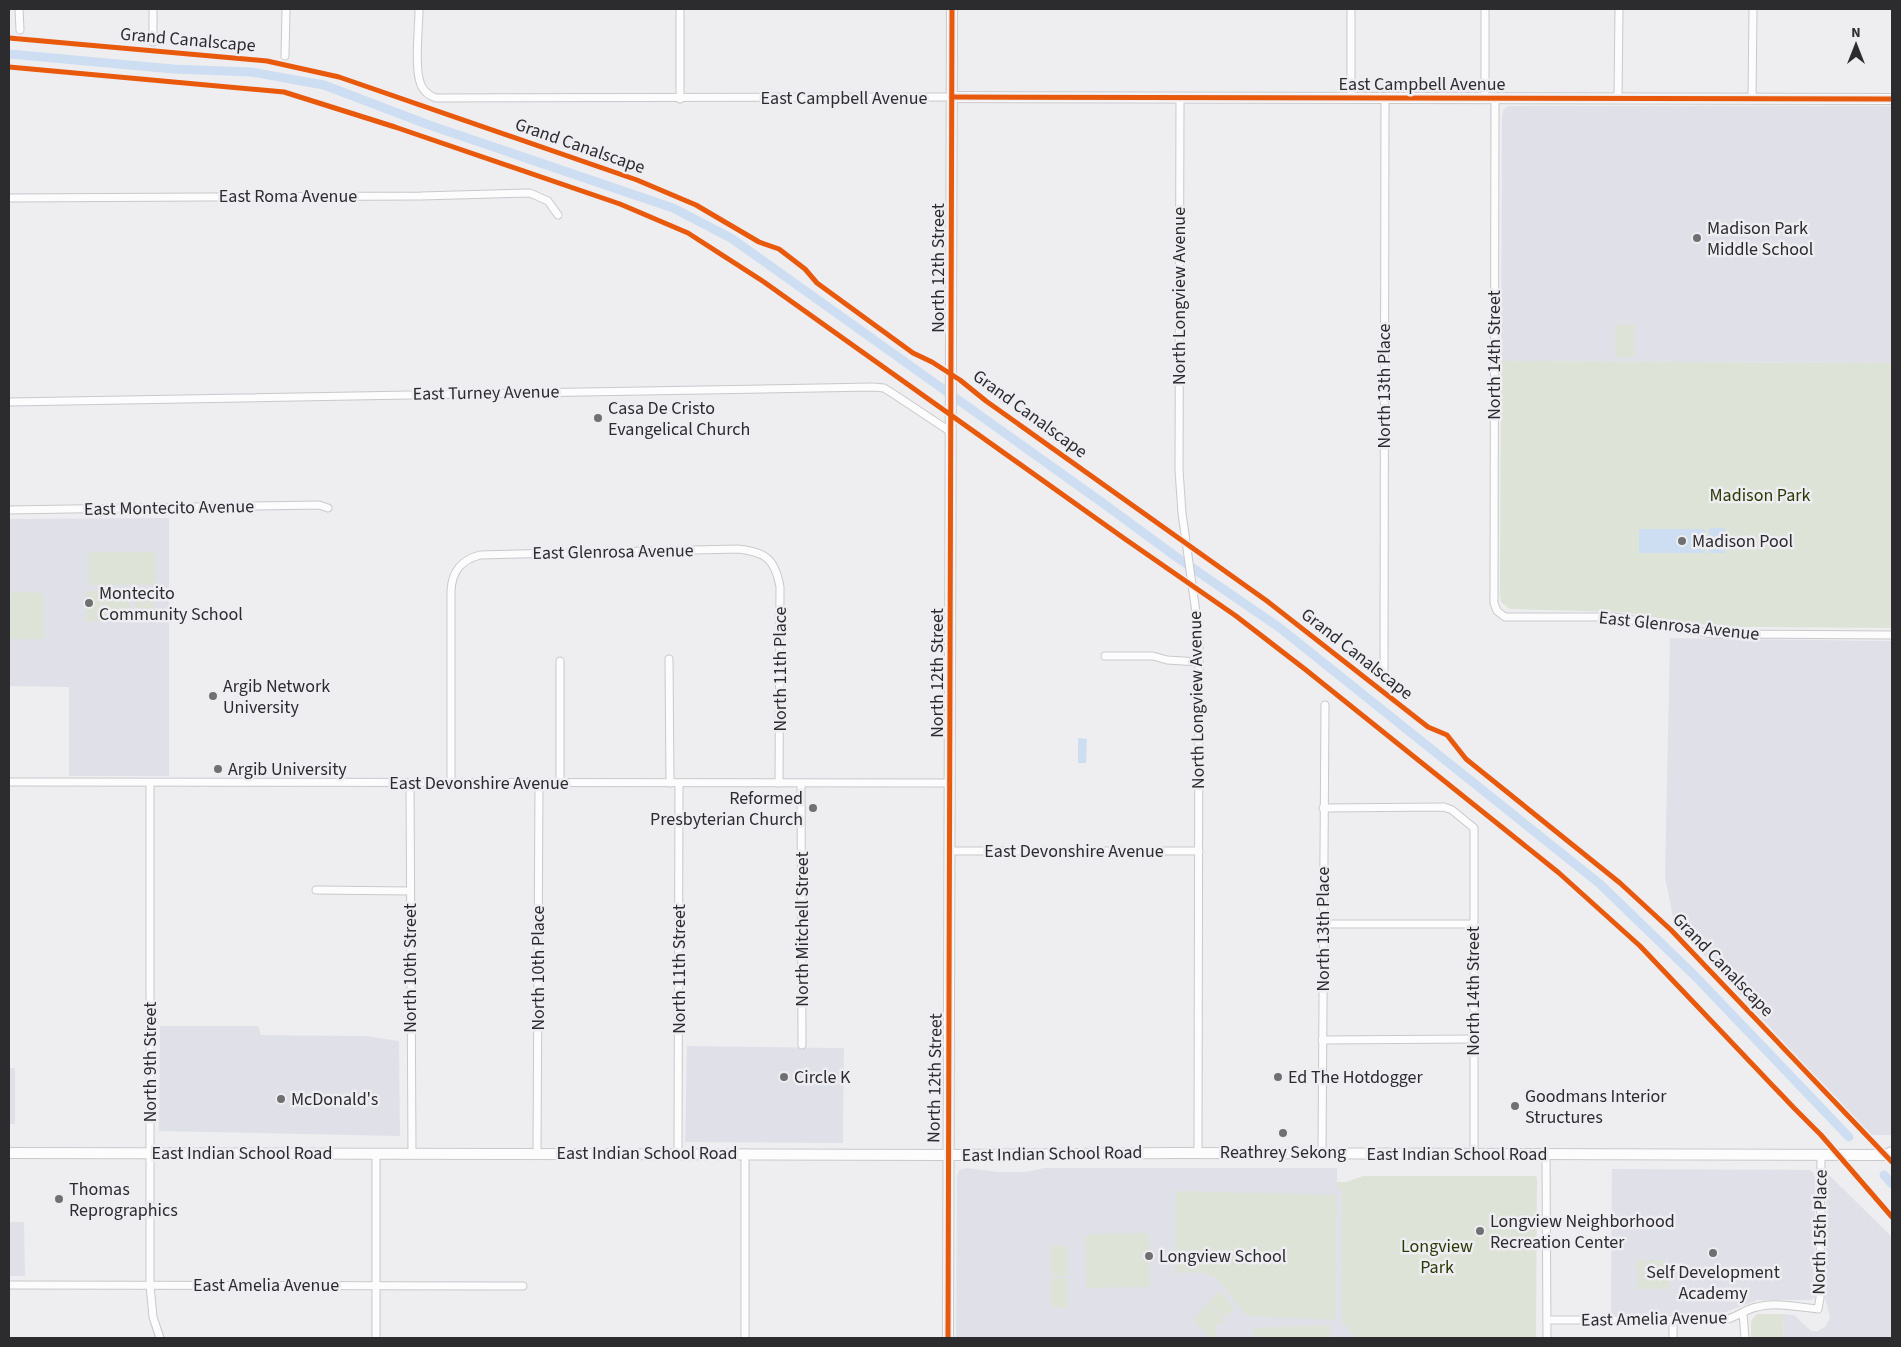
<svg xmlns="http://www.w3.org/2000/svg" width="1901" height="1347" font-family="'Source Sans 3',sans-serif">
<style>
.built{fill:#e0e0e8}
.green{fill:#dee3d8}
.water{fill:#cddef2}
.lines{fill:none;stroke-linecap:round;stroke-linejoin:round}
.canal{stroke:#cddef2;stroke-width:9}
.street-casing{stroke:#c9c9cc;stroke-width:9}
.secondary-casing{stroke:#c9c9cc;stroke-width:12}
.street{stroke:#fcfcfd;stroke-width:7}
.secondary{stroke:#fcfcfd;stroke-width:10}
.cycleway-casing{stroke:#ededf2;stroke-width:8}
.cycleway{stroke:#e8590c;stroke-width:5}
.poi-dot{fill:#707072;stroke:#ededf2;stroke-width:2}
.labels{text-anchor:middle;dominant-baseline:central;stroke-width:5;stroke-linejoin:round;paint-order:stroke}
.street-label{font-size:18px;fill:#2c2c2e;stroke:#ededf2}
.poi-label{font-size:18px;fill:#2c2c2e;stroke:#ededf2;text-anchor:start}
.park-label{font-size:18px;fill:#2b3a04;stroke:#ededf2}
</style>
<rect width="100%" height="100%" fill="#eeeef1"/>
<!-- built -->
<g class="built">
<polygon points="1508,106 1892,106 1892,363 1501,361 1502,115 1504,109"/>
<polygon points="169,518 169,776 69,776 69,687 9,686 9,519"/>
<polygon points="1670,638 1892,641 1892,1135 1868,1135 1674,922 1665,877"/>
<polygon points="160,1026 258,1026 261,1035 365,1036 399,1041 400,1136 159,1131"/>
<polygon points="687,1046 844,1048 843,1143 685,1142"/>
<rect x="9" y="1068" width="6" height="56"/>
<polygon points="967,1168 998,1172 1025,1172 1044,1168 1337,1168 1337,1187 1342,1189 1347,1326 1355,1338 956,1338 957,1177 959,1170"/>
<polygon points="1612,1169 1810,1170 1813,1172 1815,1178 1815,1298 1811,1300 1758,1300 1720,1314 1611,1315"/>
<polygon points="1827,1173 1892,1237 1892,1338 1784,1338 1783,1314 1794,1315 1811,1331 1818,1331 1826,1326 1830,1318 1825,1297"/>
<polygon points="9,1222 24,1222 25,1276 9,1276"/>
</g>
<!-- green -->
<g class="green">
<polygon points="1635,324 1635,357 1615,357 1615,325"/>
<polygon points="1501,361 1892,363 1892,628 1733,627 1690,623 1619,612 1510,609 1501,602 1500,595"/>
<rect x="89" y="552" width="67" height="33"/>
<rect x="86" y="591" width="44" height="30"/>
<rect x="135" y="591" width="20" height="31"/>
<polygon points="13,592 38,592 44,594 44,637 41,639 9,639 9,604 13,600 9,596"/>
<polygon points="1363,1176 1536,1176 1537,1179 1536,1338 1355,1338 1347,1326 1342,1324 1342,1190 1337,1188 1337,1182 1346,1182"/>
<path d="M1176 1191 1337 1195 1336 1320 1249 1316C1240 1310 1236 1303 1230 1294 1215 1271 1201 1271 1175 1273Z"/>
<polygon points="1149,1233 1150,1287 1086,1288 1085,1238 1090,1234"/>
<rect x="1051" y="1246" width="17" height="30"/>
<polygon points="1637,1260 1664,1260 1663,1270 1637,1271"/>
<rect x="1638" y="1272" width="31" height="17"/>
<rect x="1051" y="1278" width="17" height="30"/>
<polygon points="1220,1291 1235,1309 1225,1318 1209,1301"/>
<polygon points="1209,1302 1225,1322 1226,1324 1216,1324 1216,1338 1211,1338 1192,1320"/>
<polygon points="1757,1314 1783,1314 1784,1338 1751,1338 1751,1321"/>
<polygon points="1330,1325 1331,1338 1253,1338 1253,1328"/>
</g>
<!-- water -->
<g class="water">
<rect x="1709" y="528" width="16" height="25"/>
<rect x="1639" y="529" width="66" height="24"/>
<polygon points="1078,738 1087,739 1086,763 1078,763"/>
</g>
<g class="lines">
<!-- canal -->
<g class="canal">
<polyline points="9,54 173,69 251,72 324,85 429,125 673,208 731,238 1107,506 1175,556 1280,628 1600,884 1695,976 1849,1137"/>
<polyline points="1884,1175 1892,1184"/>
</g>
<defs>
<g id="street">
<polyline points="19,9 20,30"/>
<path d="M419 9C419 28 414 69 421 85 424 92 430 96 436 98L952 97"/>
<polyline points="153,42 153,9"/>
<polyline points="285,56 286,9"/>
<polyline points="1180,98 1179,470 1182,513 1199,634 1198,1153"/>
<polyline points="1351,98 1351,9"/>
<polyline points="1485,98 1485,9"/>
<polyline points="1495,98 1494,603 1497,611 1505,617 1615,617 1713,634 1892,635"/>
<polyline points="1618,98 1619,9"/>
<polyline points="680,99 680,9"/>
<polyline points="1752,99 1753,9"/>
<polyline points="9,198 421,196 530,193 548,201 558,215"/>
<polyline points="9,402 873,387 884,388 892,393 951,432"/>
<polyline points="9,510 319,505 328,508"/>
<polyline points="1105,656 1153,656 1167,660 1199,662"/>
<polyline points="669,659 670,783"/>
<polyline points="560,661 560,783"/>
<polyline points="1384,674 1385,98"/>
<polyline points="9,782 950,783"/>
<path d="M451 782V591C452 571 461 560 480 555L738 549C766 552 775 559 780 587L779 783"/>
<polyline points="410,783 412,1153"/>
<polyline points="801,783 802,1045"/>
<polyline points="150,784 150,1285 153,1317 160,1338"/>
<polyline points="1323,808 1444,807 1452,810 1474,828 1474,1154"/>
<polyline points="950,851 1199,851"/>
<polyline points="316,890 410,891"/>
<polyline points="1323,924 1473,924"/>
<polyline points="1322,1040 1474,1039"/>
<polyline points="537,1153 539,783"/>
<polyline points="745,1153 745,1338"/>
<polyline points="1322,1153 1325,705"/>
<polyline points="678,1154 679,784"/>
<polyline points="1546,1154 1547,1338"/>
<polyline points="9,1285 523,1286"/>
<polyline points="1743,1313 1745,1338"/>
<path d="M1547 1320H1724C1736 1318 1745 1309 1757 1307 1776 1302 1798 1307 1818 1309L1820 1298 1821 1155"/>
<polyline points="376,1338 376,1153"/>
<polyline points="1673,1338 1673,1320"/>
</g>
<g id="secondary">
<polyline points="952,97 1892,99"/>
<polyline points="9,1153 948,1155 1174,1153 1885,1155 1892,1152"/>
<polyline points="948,1338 952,9"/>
</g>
</defs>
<!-- street casing -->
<use href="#street" class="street-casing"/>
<!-- secondary casing -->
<use href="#secondary" class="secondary-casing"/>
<!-- street -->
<use href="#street" class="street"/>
<!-- secondary -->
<use href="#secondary" class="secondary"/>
<defs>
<g id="cycleway">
<polyline points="9,38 267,61 339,77 637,180 696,205 759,242 779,249 805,269 817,283 913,353 932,362 960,380 986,401 1267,601 1428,727 1447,735 1466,759 1620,883 1671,930 1892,1162"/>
<polyline points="9,67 284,92 395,127 620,204 688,233 764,282 1125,539 1236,616 1306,670 1559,873 1640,946 1794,1108 1821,1135 1892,1217"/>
<polyline points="952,97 1892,99"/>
<polyline points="948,1338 952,9"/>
</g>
</defs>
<!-- cycleway casing -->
<use href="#cycleway" class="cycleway-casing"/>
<!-- cycleway -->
<use href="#cycleway" class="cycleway"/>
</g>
<!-- markers -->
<g class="poi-dot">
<circle cx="1697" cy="238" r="5"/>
<circle cx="598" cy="418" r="5"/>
<circle cx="1682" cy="541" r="5"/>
<circle cx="89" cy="603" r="5"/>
<circle cx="213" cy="696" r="5"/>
<circle cx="218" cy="769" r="5"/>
<circle cx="813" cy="808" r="5"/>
<circle cx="784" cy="1077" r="5"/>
<circle cx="1278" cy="1077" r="5"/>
<circle cx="281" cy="1099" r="5"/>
<circle cx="1515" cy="1106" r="5"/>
<circle cx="1283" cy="1133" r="5"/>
<circle cx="59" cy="1199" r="5"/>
<circle cx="1480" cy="1231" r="5"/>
<circle cx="1713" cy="1253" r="5"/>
<circle cx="1149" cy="1256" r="5"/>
</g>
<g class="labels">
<!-- street labels -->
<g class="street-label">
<text transform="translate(188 40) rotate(5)">Grand Canalscape</text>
<text x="1422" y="84">East Campbell Avenue</text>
<text x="844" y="98">East Campbell Avenue</text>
<text transform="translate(580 146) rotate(19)">Grand Canalscape</text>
<text x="288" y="196">East Roma Avenue</text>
<text transform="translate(938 268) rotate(-90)">North 12th Street</text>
<text transform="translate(1179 296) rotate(-90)">North Longview Avenue</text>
<text transform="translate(1494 355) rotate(-90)">North 14th Street</text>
<text transform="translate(1384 386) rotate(-90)">North 13th Place</text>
<text transform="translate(486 393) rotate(-1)">East Turney Avenue</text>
<text transform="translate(1030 414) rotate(36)">Grand Canalscape</text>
<text transform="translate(169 508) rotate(-1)">East Montecito Avenue</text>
<text transform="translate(613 552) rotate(-1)">East Glenrosa Avenue</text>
<text transform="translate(1679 626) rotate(6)">East Glenrosa Avenue</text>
<text transform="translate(1357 654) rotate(38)">Grand Canalscape</text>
<text transform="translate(780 669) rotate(-90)">North 11th Place</text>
<text transform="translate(937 673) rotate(-90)">North 12th Street</text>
<text transform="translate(1197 700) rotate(-91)">North Longview Avenue</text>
<text x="479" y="783">East Devonshire Avenue</text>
<text x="1074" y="851">East Devonshire Avenue</text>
<text transform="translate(802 929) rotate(-90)">North Mitchell Street</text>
<text transform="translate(1323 929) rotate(-90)">North 13th Place</text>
<text transform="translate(1723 965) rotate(46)">Grand Canalscape</text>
<text transform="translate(410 968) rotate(-90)">North 10th Street</text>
<text transform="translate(538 968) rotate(-90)">North 10th Place</text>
<text transform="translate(679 969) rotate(-90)">North 11th Street</text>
<text transform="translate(1473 991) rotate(-90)">North 14th Street</text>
<text transform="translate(150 1062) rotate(-90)">North 9th Street</text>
<text transform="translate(935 1078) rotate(-89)">North 12th Street</text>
<text x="242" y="1153">East Indian School Road</text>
<text x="647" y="1153">East Indian School Road</text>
<text transform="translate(1052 1154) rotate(-1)">East Indian School Road</text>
<text x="1457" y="1154">East Indian School Road</text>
<text transform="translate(1820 1232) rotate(-89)">North 15th Place</text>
<text x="266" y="1285">East Amelia Avenue</text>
<text transform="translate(1654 1319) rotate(-1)">East Amelia Avenue</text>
</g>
<!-- poi labels -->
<g class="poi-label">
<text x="1707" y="228">Madison Park<tspan x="1707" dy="21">Middle School</tspan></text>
<text x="608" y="408">Casa De Cristo<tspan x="608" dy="21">Evangelical Church</tspan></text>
<text x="1692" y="541">Madison Pool</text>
<text x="99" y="593">Montecito<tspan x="99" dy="21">Community School</tspan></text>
<text x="223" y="686">Argib Network<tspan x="223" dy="21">University</tspan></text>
<text x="228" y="769">Argib University</text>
<text x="803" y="798" text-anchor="end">Reformed<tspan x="803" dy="21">Presbyterian Church</tspan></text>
<text x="794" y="1077">Circle K</text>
<text x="1288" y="1077">Ed The Hotdogger</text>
<text x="1525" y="1096">Goodmans Interior<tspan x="1525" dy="21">Structures</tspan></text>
<text x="291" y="1099">McDonald's</text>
<text x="1283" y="1152" text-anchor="middle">Reathrey Sekong</text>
<text x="69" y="1189">Thomas<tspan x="69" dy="21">Reprographics</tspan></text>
<text x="1490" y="1221">Longview Neighborhood<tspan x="1490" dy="21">Recreation Center</tspan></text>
<text x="1159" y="1256">Longview School</text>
<text x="1713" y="1272" text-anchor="middle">Self Development<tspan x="1713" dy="21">Academy</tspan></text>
</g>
<!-- park labels -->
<g class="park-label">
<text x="1760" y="495">Madison Park</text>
<text x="1437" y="1246">Longview<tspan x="1437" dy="21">Park</tspan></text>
</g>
</g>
<!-- border -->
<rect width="1901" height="1347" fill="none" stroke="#2c2c2e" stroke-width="20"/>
<!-- north arrow -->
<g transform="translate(1856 45)" stroke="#ededf2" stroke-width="4" paint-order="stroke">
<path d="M0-4L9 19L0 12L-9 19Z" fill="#2c2c2e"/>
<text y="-8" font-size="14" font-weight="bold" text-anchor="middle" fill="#2c2c2e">N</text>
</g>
</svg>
